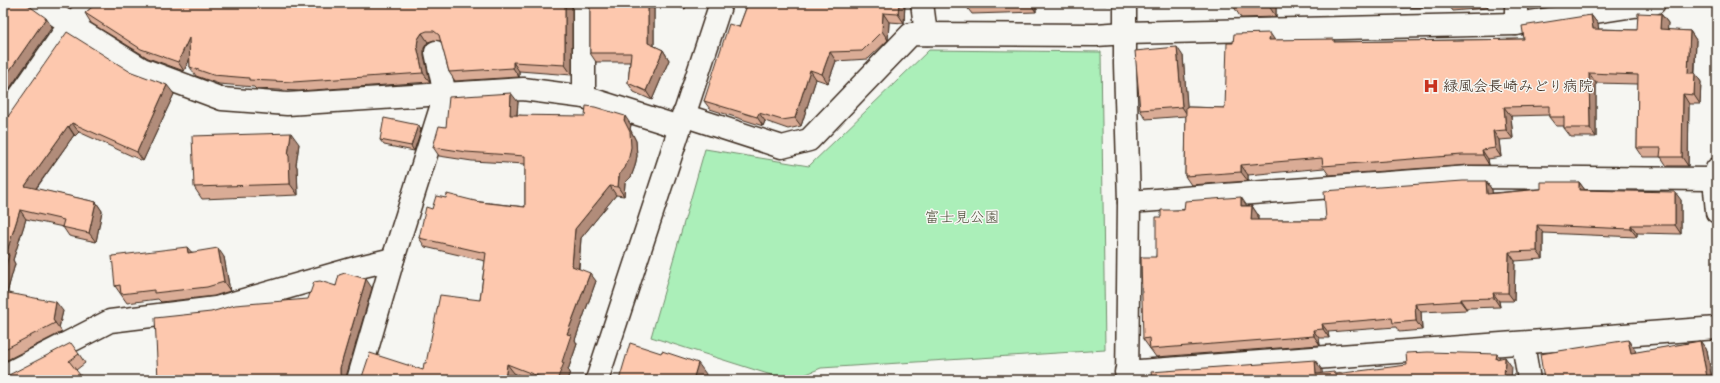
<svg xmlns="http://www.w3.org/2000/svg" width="1720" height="383" font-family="Sriracha,'Klee One',sans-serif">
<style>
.green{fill:#abefb9;stroke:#738c6c}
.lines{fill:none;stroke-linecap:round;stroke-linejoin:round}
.minor-casing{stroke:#3b2a1e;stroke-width:25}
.minor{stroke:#f6f6f2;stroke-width:22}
.wall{fill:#daac96;stroke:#3b2a1e}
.shaded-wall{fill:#b18c7a;stroke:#3b2a1e}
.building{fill:#fdc8ae;stroke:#3b2a1e}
.labels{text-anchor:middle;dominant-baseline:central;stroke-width:3;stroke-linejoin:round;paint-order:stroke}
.poi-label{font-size:15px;fill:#3b2a1e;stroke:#f6f6f2;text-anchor:start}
.park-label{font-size:15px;fill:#51513d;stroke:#f6f6f2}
</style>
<rect width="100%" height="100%" fill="#f6f6f2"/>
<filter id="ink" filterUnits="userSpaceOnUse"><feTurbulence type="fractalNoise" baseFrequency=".025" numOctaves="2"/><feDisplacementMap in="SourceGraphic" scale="8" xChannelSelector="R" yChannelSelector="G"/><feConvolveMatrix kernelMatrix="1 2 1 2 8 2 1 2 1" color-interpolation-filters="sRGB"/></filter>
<g filter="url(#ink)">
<!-- green -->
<polygon class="green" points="929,50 1101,52 1105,350 821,368 792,380 787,380 651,337 705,149 809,166"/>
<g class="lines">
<defs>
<g id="minor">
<polyline points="39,3 70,24 142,69 222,99 287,104 523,89 584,97 679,127"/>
<polyline points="922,3 926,34"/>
<polyline points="1125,3 1125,64 1129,202 1127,380"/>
<polyline points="1516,3 1516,24"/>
<polyline points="584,97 584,3"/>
<polyline points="683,115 782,147 809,140 911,34 1096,35 1125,33 1516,24 1654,3"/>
<polyline points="3,120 70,24 95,3"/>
<polyline points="1717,169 1714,179 1717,212"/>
<polyline points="1129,202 1469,177 1714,179"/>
<polyline points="1523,343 1529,380"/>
<polyline points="1126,372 1717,328"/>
<polyline points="3,376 110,321 216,308 355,268 393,259"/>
<polyline points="358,380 393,259 445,95 436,52"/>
<polyline points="597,380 721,3"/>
</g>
</defs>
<!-- minor casing -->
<use href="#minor" class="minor-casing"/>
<!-- minor -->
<use href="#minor" class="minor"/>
</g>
<!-- wall -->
<g class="wall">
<polygon points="61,3 76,3 69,8"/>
<polygon points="97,3 572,3 572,75 519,71 519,77 455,81 449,72 441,41 434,40 428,42 424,48 424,55 430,82 299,91 256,89 254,87 219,84 196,76 190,67 190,59 184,71 148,58 91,23 85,13"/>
<polygon points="590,3 654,3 654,46 663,50 669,60 652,100 634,92 628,83 630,62 596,62 590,53"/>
<polygon points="666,3 687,3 685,9"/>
<polygon points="748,3 905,3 904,23 889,22 888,40 868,59 836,61 828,83 816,79 801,126 788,129 765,121 763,126 710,109 704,101 739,27"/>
<polygon points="966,3 1107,3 1107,5 1036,4 1036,12 972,14 966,6"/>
<polygon points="1218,3 1276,3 1276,17 1241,18 1234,7 1234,5 1219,5"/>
<polygon points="1390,3 1487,3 1488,8 1452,11 1449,7 1393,8"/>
<polygon points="1661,14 1668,23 1667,30 1690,31 1696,40 1695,73 1701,82 1700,104 1689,104 1688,166 1667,166 1661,157 1643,157 1637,148 1638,84 1596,83 1596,137 1571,137 1564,128 1564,126 1556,126 1549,117 1549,115 1511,116 1513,139 1499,140 1501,157 1488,159 1489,165 1468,165 1329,175 1324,168 1248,175 1248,181 1191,185 1185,176 1186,116 1146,119 1140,110 1183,56 1187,107 1225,108 1274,40 1337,42 1524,39 1591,15 1598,24 1598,29 1637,30"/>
<polygon points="129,71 174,94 143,161 79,132 75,136 74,135 36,189 96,202 102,211 96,242 69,236 63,227 26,219 13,260 15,264 7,293 63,311 59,328 62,332 7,360 3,359 3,121"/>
<polygon points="518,102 517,115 631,125 630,129 636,141 637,156 635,166 631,177 625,183 624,196 616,195 581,238 579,269 596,281 575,340 577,344 568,370 570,372 567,380 531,380 514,373 423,370 426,363 480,300 485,261 425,247 419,238 432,209 446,198 525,207 525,164 472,161 439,156 433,147 446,127"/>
<polygon points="418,125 421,130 414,151 384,145 380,140"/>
<polygon points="299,144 296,165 297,167 298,195 202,199 194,187"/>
<polygon points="1486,181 1492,190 1492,193 1541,189 1579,182 1585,190 1681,200 1681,234 1637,233 1637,237 1543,233 1543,259 1515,261 1514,301 1499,301 1500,307 1466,308 1467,310 1421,312 1422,330 1399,332 1396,327 1328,332 1329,338 1319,338 1320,345 1156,357 1143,339 1156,257 1161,217 1184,210 1247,206 1252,206 1258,215 1258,220 1326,220"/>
<polygon points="191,252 224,257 230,291 214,296 161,302 158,299 127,303 115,286"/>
<polygon points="1700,341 1707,350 1712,380 1544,380 1635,349 1635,353"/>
<polygon points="79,354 85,363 76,370 3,380"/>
</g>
<!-- shaded-wall -->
<g class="shaded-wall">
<polygon points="565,3 572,3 572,75 565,65"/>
<polygon points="648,3 654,3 654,52 648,43"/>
<polygon points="680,3 687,3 685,9"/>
<polygon points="899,3 905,3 904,23 898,14"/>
<polygon points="1030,3 1035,3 1036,4 1036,12"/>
<polygon points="1269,3 1276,3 1276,17 1269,6"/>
<polygon points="1485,3 1487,3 1488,8"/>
<polygon points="883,13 889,22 888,40 882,31"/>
<polygon points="1661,14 1668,23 1667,39 1660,29"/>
<polygon points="1591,15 1598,24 1600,38 1593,29"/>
<polygon points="46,18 52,27 3,98 3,80"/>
<polygon points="1690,31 1696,40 1694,82 1688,73"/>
<polygon points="422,33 428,42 424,48 424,55 430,82 423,73 417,46 418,39"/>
<polygon points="1270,33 1276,42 1269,40"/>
<polygon points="189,38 195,47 184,71 178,62"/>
<polygon points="1177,47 1183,56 1188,116 1182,107"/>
<polygon points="663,50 669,60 652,100 646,91"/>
<polygon points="830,52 836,61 828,83 822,74"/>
<polygon points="513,62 519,71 519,77 513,68"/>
<polygon points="810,70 816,79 801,126 795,118"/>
<polygon points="1589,73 1596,83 1596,137 1590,128"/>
<polygon points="1695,73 1701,82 1700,104 1694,95"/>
<polygon points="167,85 174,94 143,161 137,152"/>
<polygon points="511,93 518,102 516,124 510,115"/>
<polygon points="1683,94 1689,104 1688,166 1682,157"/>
<polygon points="1504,107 1511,116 1513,139 1506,130"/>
<polygon points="759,113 765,121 763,126 757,117"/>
<polygon points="625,116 631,125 630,129 636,141 637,156 635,166 631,177 625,183 624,196 618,187"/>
<polygon points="72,123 79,132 75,136 69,127"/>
<polygon points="418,125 421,130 414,151 411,146"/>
<polygon points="68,126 74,135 31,195 25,186"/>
<polygon points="1493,131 1499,140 1501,157 1495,148"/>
<polygon points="291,133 299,144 296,165 297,167 298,195 290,184 288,155"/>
<polygon points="1482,150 1488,159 1489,165 1483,155"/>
<polygon points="1241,165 1248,175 1248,181 1241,172"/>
<polygon points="1486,181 1492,190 1493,202 1487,194"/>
<polygon points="1579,182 1585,190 1579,190"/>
<polygon points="610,186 616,195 581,238 578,275 572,266 575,229"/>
<polygon points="1675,192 1681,200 1681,234 1675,225"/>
<polygon points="1241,197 1247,206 1241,206"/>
<polygon points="96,202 102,211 96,242 89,233"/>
<polygon points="1252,206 1258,215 1257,229 1251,220"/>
<polygon points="20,210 26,219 13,260 15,264 5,300 3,298 3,275 6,254"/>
<polygon points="1537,225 1543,233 1543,259 1537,251"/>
<polygon points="1631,225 1637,233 1637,237 1631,229"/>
<polygon points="187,247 194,255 188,253"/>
<polygon points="218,248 224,257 230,291 224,282"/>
<polygon points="1509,252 1515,261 1514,301 1508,293"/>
<polygon points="590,273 596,281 575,340 577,344 568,370 570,372 567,380 557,380 567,334"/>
<polygon points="366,279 372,288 346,377 346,380 343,380 340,374 340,368"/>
<polygon points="1493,293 1499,301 1500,307 1494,298"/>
<polygon points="1460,299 1466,308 1467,310 1460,301"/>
<polygon points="56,302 63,311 59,328 53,320"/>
<polygon points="1415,304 1421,312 1422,330 1416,321"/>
<polygon points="1322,324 1328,332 1329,338 1323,329"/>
<polygon points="1313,330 1319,338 1320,345 1314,336"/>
<polygon points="1628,340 1635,349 1637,362 1631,353"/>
<polygon points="1700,341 1707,350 1712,380 1709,380 1707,377"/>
<polygon points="1497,354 1504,363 1496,359"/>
<polygon points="1505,357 1512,367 1511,380 1504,380"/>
<polygon points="1315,360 1322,370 1323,380 1316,374"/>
<polygon points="698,363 706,374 705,380 693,380"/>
<polygon points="507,364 514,373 513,380 505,380"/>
</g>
<!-- building -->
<g class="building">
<polygon points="3,3 25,3 46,18 3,80"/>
<polygon points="97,3 565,3 565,65 513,62 513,68 449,72 439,35 434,31 427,31 422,33 418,39 417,46 423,73 293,82 249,80 249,78 213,75 190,67 189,38 178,62 141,49 85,13"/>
<polygon points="590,3 648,3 648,43 663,50 646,91 628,83 631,53 590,53"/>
<polygon points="748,3 899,3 898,14 883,13 882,31 862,51 830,52 822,74 810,70 795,118 782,120 759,113 757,117 704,101 729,24 739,27"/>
<polygon points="966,3 1030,3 1030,4 966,6"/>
<polygon points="1234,3 1269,3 1269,6 1234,7"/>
<polygon points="1638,13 1661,14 1660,29 1690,31 1688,73 1695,73 1694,95 1683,94 1682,157 1660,157 1661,148 1637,148 1638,75 1589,73 1590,128 1564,128 1564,117 1549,117 1549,106 1504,107 1506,130 1493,131 1495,148 1482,150 1483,155 1462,155 1323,166 1322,158 1241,165 1241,172 1185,176 1186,107 1225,108 1227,43 1233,43 1234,34 1270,33 1269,40 1334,39 1334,42 1524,39 1522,26 1591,15 1593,29 1637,30"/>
<polygon points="67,32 129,71 167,85 137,152 72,123 69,127 68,126 25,186 96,202 89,233 62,227 64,220 20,210 6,254 9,255 3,275 3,121 7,118"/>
<polygon points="1177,47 1182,107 1140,110 1135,51"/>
<polygon points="511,93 510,115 585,116 586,106 595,107 625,116 624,120 630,132 631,147 629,157 625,168 619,175 618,187 610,186 575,229 572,266 590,273 567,334 571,335 562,362 564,363 557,380 548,380 507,364 505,380 361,380 370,353 423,370 424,363 426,363 440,295 480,300 486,253 419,238 426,207 432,209 436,196 446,198 447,194 479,202 525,207 525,156 466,152 433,147 439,126 446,127 449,97"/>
<polygon points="384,118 418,125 411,146 380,140"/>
<polygon points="291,133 288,155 289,156 290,184 194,187 192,136"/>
<polygon points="1463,181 1486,181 1487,194 1541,189 1541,182 1579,182 1579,190 1675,192 1675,225 1631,225 1631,229 1537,225 1537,251 1509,252 1508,293 1493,293 1494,298 1460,299 1460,301 1415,304 1416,321 1393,323 1392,318 1322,324 1323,329 1313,330 1314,336 1150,349 1149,338 1143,339 1141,257 1156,257 1156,217 1161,217 1161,210 1184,210 1185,201 1241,197 1241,206 1252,206 1251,220 1326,220 1324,191"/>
<polygon points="187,247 188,253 218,248 224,282 207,287 154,293 154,290 121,294 120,285 115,286 112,256"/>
<polygon points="345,273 366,279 340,368 340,374 343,380 158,380 155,318 211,312 235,305 308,299 314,282 320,281 336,286 339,275"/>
<polygon points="3,292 56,302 53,320 55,323 3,350"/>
<polygon points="1628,340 1631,353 1700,341 1707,377 1700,378 1701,380 1544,380 1540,354"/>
<polygon points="71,343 79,354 69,361 84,380 3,380 3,378"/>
<polygon points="630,343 661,353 662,351 698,363 693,380 619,380"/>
<polygon points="1428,352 1497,354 1496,359 1505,357 1504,380 1146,380 1152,379 1151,372 1315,360 1316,374 1334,372 1335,374 1407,365 1406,353"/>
</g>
</g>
<!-- icons -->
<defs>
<symbol id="hospital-bare" viewBox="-9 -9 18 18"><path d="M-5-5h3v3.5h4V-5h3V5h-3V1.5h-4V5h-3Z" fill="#c8321e" stroke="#f6f6f2" stroke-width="2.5" paint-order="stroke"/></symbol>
</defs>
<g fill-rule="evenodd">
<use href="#hospital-bare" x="1420" y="75" width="22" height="22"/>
</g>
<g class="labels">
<!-- poi labels -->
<g class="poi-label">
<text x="1443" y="86">緑風会長崎みどり病院</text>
</g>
<!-- park labels -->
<g class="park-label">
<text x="962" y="217">富士見公園</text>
</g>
</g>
<!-- margin -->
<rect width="1720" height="383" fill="none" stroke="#f6f6f2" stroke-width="16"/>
<rect x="8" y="8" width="1704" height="367" fill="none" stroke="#3b2a1e" stroke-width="1.5" filter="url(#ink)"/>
</svg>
